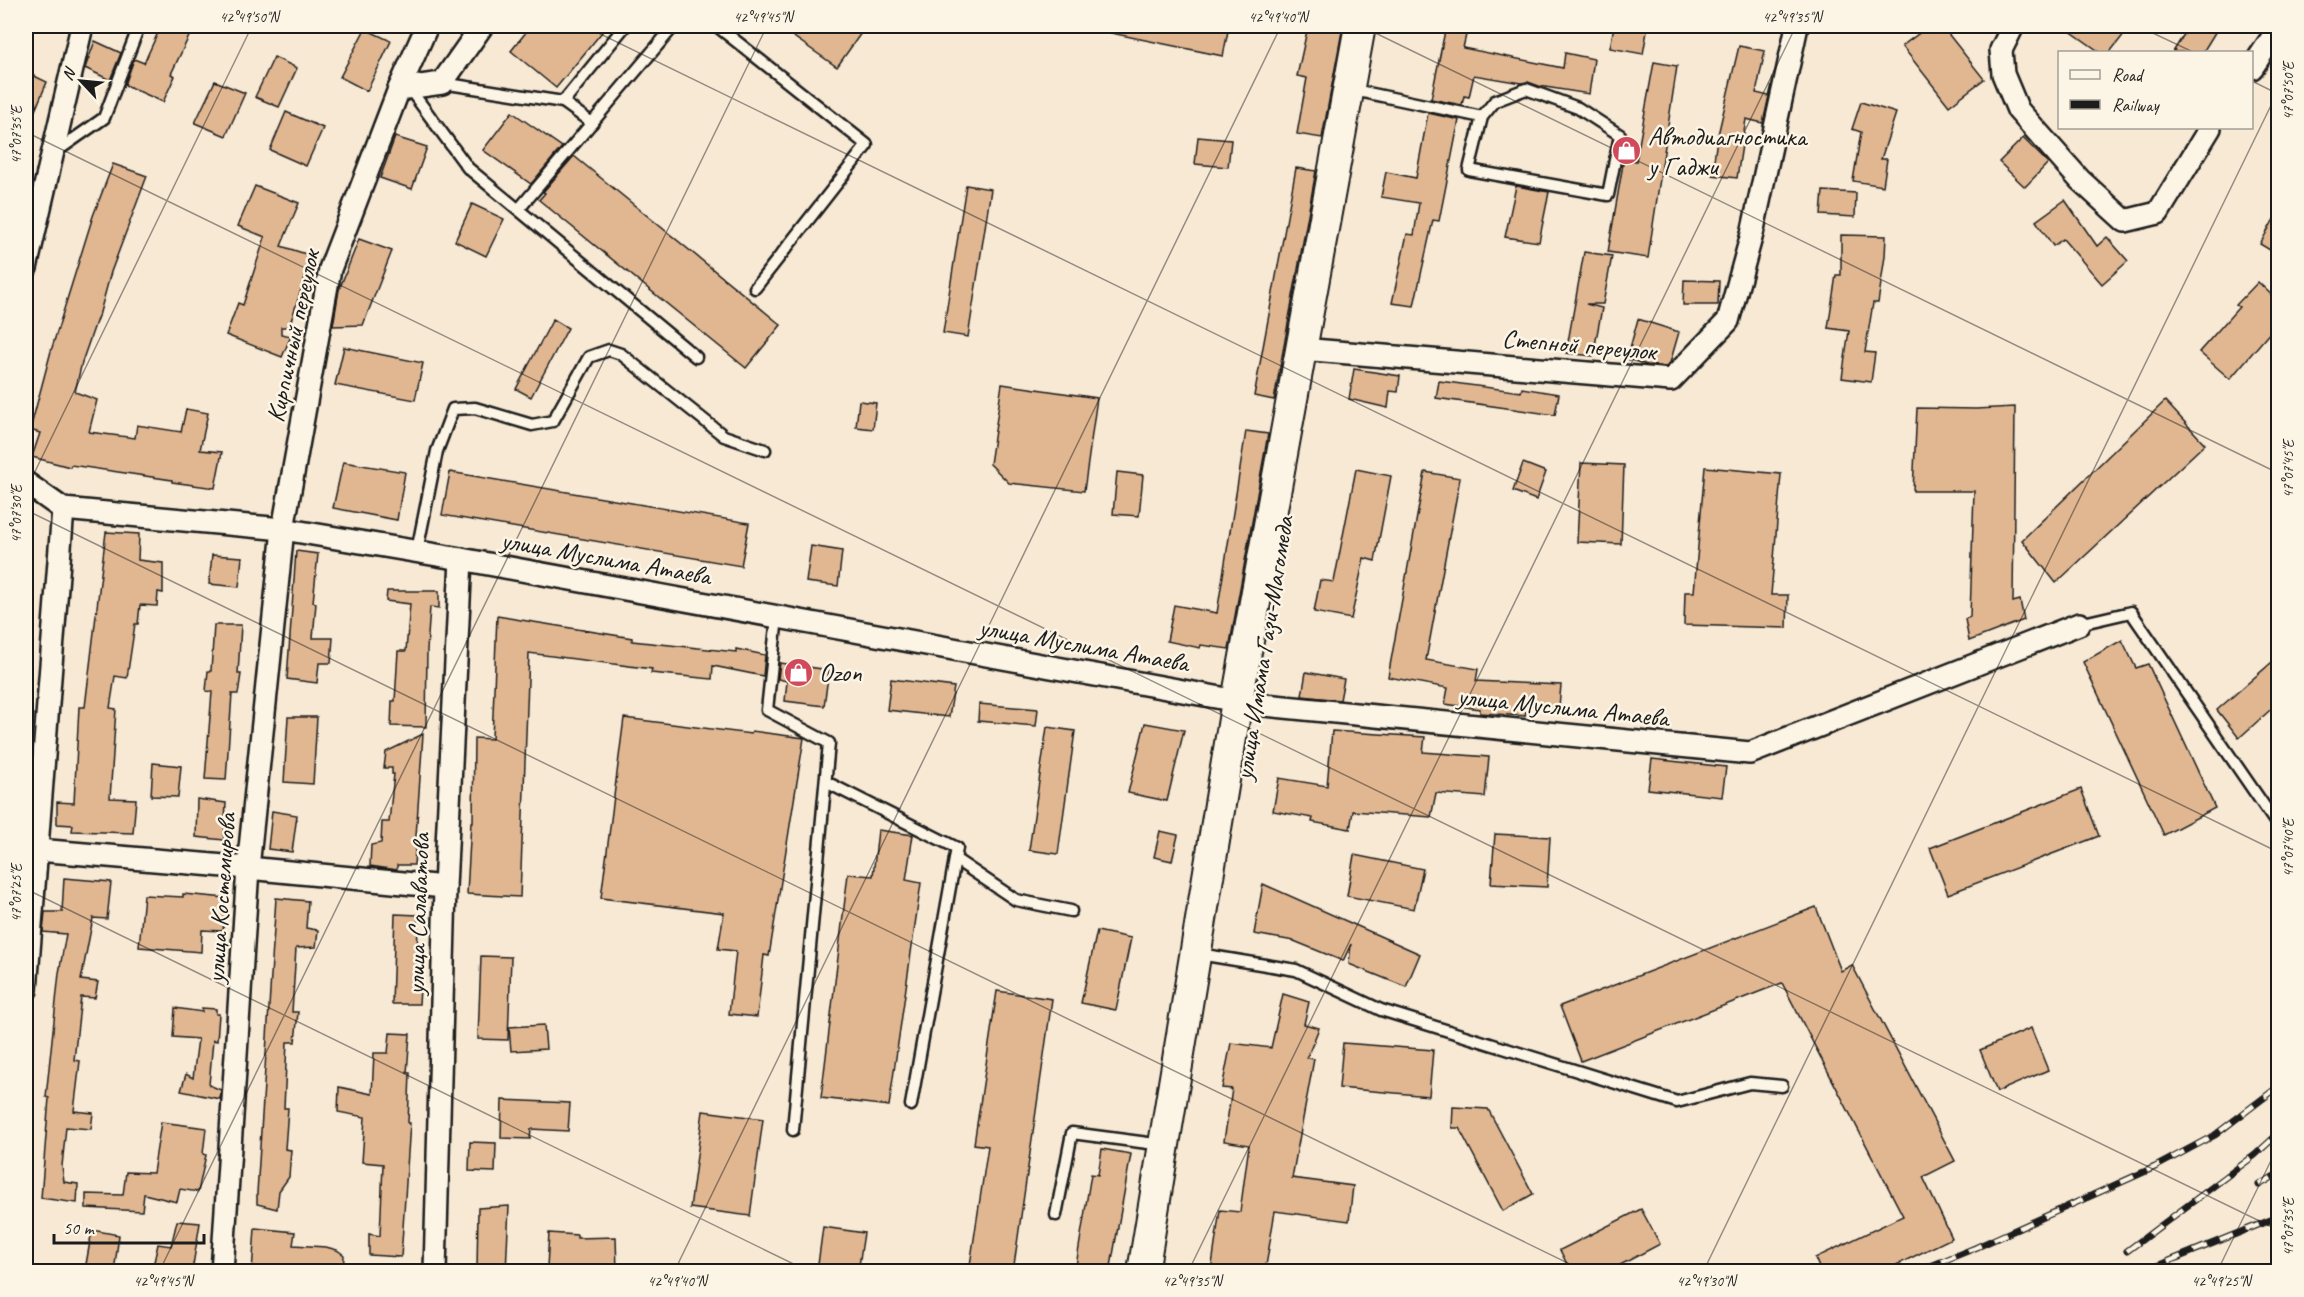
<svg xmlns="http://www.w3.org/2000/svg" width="2304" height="1297" font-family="Caveat,sans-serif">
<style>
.building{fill:#e1b792;stroke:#1c1c1c;stroke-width:1.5}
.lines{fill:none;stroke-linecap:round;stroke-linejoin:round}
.service-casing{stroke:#1c1c1c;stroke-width:15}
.minor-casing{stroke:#1c1c1c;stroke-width:26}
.secondary-casing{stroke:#1c1c1c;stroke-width:34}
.service{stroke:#fcf5e5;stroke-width:10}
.minor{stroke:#fcf5e5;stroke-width:21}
.secondary{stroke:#fcf5e5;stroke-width:30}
.rail-casing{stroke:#1c1c1c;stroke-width:7}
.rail{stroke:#fcf5e5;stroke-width:4.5;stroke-dasharray:14;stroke-linecap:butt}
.ticks{fill:none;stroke:#1c1c1c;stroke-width:1.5;stroke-opacity:0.45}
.labels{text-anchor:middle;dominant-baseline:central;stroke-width:5;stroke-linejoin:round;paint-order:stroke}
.poi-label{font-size:26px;fill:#1c1c1c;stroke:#fcf5e5;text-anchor:start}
.street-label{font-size:26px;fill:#1c1c1c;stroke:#fcf5e5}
.neatline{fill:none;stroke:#1c1c1c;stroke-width:2}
.ticks-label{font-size:15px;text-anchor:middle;fill:#1c1c1c}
</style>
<rect width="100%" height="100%" fill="#f7e9d4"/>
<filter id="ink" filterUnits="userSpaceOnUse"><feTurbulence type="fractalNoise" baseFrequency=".0167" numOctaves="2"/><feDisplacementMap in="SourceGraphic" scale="12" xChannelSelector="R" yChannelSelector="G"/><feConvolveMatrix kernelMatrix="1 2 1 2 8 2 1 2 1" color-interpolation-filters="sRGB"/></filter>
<g filter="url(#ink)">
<!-- building -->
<g class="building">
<polygon points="161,26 194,26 171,74 175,76 163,102 125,85 134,59 144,63"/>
<polygon points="531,26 607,26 556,88 511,51"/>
<polygon points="778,26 866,26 837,67"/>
<polygon points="1112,26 1229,26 1223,56 1111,33"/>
<polygon points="1308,26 1343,26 1322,138 1297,134 1307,78 1297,76"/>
<polygon points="1446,26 1468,26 1463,48 1563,68 1565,53 1594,59 1589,94 1539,86 1528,82 1521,83 1474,75 1469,97 1464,96 1462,105 1431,99"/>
<polygon points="1614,26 1648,26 1643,54 1610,48"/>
<polygon points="1929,26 1942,26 1984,79 1949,106 1902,46"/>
<polygon points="2063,26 2115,26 2125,33 2110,52 2100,52"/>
<polygon points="2189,26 2219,26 2203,52 2173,52"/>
<polygon points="365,29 391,41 367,91 340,77"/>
<polygon points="95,41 121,53 110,80 85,68"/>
<polygon points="1739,46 1765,51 1756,93 1769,96 1763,123 1746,119 1737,178 1712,175 1717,139"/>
<polygon points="274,57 297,68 279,107 255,97"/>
<polygon points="1654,62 1677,66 1648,258 1608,252 1624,158 1636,161"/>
<polygon points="26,72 47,82 26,132"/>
<polygon points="215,81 245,93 226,136 195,123"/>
<polygon points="1861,102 1896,113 1881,159 1887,159 1883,186 1853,181 1861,132 1852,129"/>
<polygon points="286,112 323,128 306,166 270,150"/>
<polygon points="512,112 562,147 531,184 483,150"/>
<polygon points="1428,113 1459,120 1439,221 1433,220 1414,306 1392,303 1407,234 1414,235 1419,203 1381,197 1386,172 1416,178"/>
<polygon points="395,137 427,147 412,189 380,178"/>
<polygon points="1198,137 1231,140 1228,167 1195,164"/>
<polygon points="2023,138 2048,163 2025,187 1999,162"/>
<polygon points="574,156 781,325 746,368 539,200 545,193 543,192"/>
<polygon points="113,164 147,176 111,272 99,316 98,316 82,362 75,392 97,400 89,432 135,438 137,425 181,432 186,409 208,413 200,450 222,452 215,488 172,482 172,480 71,465 70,467 32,457 40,433 30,430 51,351 93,216"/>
<polygon points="1296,168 1316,171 1274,400 1254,396"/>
<polygon points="966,185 991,189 968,337 943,333"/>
<polygon points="255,186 299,203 281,246 312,256 289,327 281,327 281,334 291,336 282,357 226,335 238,303 243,305 265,237 238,226"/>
<polygon points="1516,186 1549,192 1539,242 1505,237"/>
<polygon points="1823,191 1856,193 1855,217 1821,215"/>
<polygon points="2065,200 2097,246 2107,237 2128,261 2102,284 2063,239 2053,246 2036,221"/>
<polygon points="472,204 504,219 486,256 455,241"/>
<polygon points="2278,212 2278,255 2260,244"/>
<polygon points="1841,235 1886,236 1885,256 1878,303 1873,303 1865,352 1875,353 1871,382 1842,378 1849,331 1828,328 1836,275 1841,275"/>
<polygon points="359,239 392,251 363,325 333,326 339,290"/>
<polygon points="1584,252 1612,256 1603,304 1586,304 1602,308 1593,356 1566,353"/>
<polygon points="1684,280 1719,281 1718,305 1683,305"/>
<polygon points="2258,282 2278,301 2278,323 2230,379 2199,352 2239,307 2236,305"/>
<polygon points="553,319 568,328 531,397 516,389"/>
<polygon points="1638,319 1679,332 1670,363 1666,367 1647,365 1627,359"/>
<polygon points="344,347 423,363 415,400 335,385"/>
<polygon points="1354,369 1400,376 1398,392 1390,391 1388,408 1349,399"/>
<polygon points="1439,381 1521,392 1522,388 1559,394 1555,415 1436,398"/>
<polygon points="1002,384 1097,398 1084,491 1009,483 990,464"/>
<polygon points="859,401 876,403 873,429 856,427"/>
<polygon points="2165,401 2205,444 2056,583 2022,540"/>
<polygon points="2015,407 2013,602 2020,600 2024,620 1969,641 1965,619 1970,617 1974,491 1913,491 1917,408 1976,409"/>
<polygon points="1246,431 1268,434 1229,649 1201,645 1200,648 1167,641 1174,605 1217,613"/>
<polygon points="343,462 405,472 397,520 333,508"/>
<polygon points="1523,463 1546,472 1536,500 1513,491"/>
<polygon points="1581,463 1624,465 1621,544 1577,542"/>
<polygon points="1705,467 1781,474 1771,595 1788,595 1787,628 1684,625 1685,592 1694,592"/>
<polygon points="1356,469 1391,476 1375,561 1364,558 1351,619 1314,612 1320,580 1334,582"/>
<polygon points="450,472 749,523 741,566 442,515"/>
<polygon points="1117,472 1143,475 1139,516 1113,514"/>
<polygon points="1425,472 1460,478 1426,660 1478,669 1476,681 1561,685 1559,707 1527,707 1525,716 1480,713 1480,709 1445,704 1448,688 1388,677"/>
<polygon points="106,532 139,534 138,560 163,563 163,593 158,592 157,606 140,605 138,624 135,624 127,678 115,676 110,708 116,709 110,798 136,799 133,833 72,831 73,825 57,824 57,802 74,803 79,707 85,707"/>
<polygon points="811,546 842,551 838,586 806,582"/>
<polygon points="296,551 318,554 313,602 316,603 313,638 333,638 331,663 319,663 317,683 287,679"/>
<polygon points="212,555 242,557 239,587 209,584"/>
<polygon points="387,591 439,591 439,608 430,607 427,650 426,727 391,726 392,701 395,701 398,651 406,651 410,604 386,601"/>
<polygon points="497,616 632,638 632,641 736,652 736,649 765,655 763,676 713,666 712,679 651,673 652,669 529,653 520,897 467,894 471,822 473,822 474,738 492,739"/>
<polygon points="214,625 241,625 238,674 241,674 238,694 232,694 226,780 205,779 212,692 206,691 208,671 211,671"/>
<polygon points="2122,640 2136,668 2148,664 2215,808 2164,835 2083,662"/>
<polygon points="2278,657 2278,703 2239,738 2217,710"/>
<polygon points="780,663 829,670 824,706 785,701 787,681 778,679"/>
<polygon points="1306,672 1344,679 1340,700 1302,696"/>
<polygon points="891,679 954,687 949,717 887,710"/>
<polygon points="979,704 1038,709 1036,726 978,721"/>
<polygon points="288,717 317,717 313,784 284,782"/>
<polygon points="624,718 751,734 752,731 804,738 769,956 764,955 757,1017 729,1014 736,951 718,949 724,913 601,898"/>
<polygon points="1145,723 1184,730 1167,801 1128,793"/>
<polygon points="1047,727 1075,731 1058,854 1029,850"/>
<polygon points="1332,731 1425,737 1423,752 1489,757 1485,797 1436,793 1431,817 1353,811 1350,829 1312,822 1313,818 1273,811 1279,778 1327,786"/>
<polygon points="423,734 414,865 397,865 397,870 370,866 371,845 381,843 382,822 389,822 394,774 392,774 392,768 384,768 386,752"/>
<polygon points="1652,759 1726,767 1722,797 1648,789"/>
<polygon points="153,763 181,766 178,797 151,796"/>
<polygon points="2081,789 2099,836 1948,894 1930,848"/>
<polygon points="197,799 226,803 224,840 196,837"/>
<polygon points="272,811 297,815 292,852 268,849"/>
<polygon points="878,830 913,835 906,880 921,883 889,1106 821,1098 848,874 873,876"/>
<polygon points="1160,831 1178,835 1172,861 1154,857"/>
<polygon points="1495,834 1550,837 1547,887 1491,884"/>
<polygon points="1354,855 1423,869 1414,909 1347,896"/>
<polygon points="64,878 111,882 107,919 93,918 81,980 98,982 95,998 81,997 74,1060 80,1061 74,1111 93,1113 91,1129 66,1127 62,1166 64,1182 78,1184 77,1203 41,1198 49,1098 46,1097 59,973 66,934 43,932 45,912 62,912"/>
<polygon points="1263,884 1420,954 1406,987 1349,964 1351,944 1343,961 1294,941 1254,934"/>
<polygon points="183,894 226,898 223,931 202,930 201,952 139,947 144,895 183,897"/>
<polygon points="276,898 308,901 306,928 318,930 316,947 296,948 292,1012 298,1012 295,1042 287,1042 284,1108 288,1108 285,1149 291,1150 289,1177 279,1191 277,1209 257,1204 257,1193"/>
<polygon points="1816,907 1841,971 1852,965 1955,1161 1923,1177 1952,1238 1882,1272 1821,1272 1815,1258 1903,1216 1782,983 1581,1061 1560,1006"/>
<polygon points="395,914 418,915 417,975 421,974 419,1004 392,1004"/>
<polygon points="1097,931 1131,938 1116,1010 1081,1003"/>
<polygon points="481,956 511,957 508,1040 478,1039"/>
<polygon points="997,991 1052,999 1013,1272 969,1272 988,1146 974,1144"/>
<polygon points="1283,994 1309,1002 1304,1024 1319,1028 1307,1058 1314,1059 1292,1178 1353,1186 1349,1221 1275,1211 1265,1272 1211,1272 1220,1210 1240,1212 1249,1145 1224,1141 1232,1089 1222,1088 1231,1043 1271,1048"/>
<polygon points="175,1008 202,1012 202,1008 216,1009 216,1014 219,1014 217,1041 213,1040 209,1085 221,1090 220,1099 181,1091 186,1074 193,1078 198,1039 173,1037"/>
<polygon points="544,1025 546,1049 511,1051 509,1027"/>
<polygon points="2031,1028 2048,1070 1997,1092 1980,1050"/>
<polygon points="390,1033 410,1034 407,1073 410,1073 408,1123 410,1123 401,1257 369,1255 369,1234 380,1236 383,1164 362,1162 365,1117 338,1112 339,1087 372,1094 374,1053 388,1053"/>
<polygon points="1343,1043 1433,1050 1429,1096 1339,1088"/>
<polygon points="502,1100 570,1103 568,1131 531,1129 530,1139 501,1138"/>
<polygon points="1453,1107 1488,1109 1533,1194 1503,1211 1459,1128 1452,1128"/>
<polygon points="703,1111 763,1119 750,1216 690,1208"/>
<polygon points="161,1122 206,1128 203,1154 206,1155 198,1192 180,1189 177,1202 144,1194 142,1211 86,1208 86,1194 123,1195 126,1172 153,1173"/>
<polygon points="470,1142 496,1143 495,1172 469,1171"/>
<polygon points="1102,1149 1131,1154 1110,1272 1075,1272 1091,1174 1098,1175"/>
<polygon points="509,1206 506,1272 477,1272 478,1208"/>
<polygon points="1641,1209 1660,1244 1607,1272 1571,1272 1560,1250"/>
<polygon points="177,1221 200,1223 192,1271 154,1262 158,1244 171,1246"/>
<polygon points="823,1227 864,1233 858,1272 817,1272"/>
<polygon points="255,1228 295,1232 293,1245 326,1247 337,1250 344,1255 343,1272 252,1272"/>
<polygon points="92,1230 119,1235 114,1272 85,1270"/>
<polygon points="549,1233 577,1235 577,1238 616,1237 617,1272 588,1272 588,1269 547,1267"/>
</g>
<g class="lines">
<defs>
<g id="service">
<polyline points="717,26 867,145 755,288"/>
<polyline points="442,83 563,102 625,26"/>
<polyline points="409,88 468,168 696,357"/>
<polyline points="1349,89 1482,117 1469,170 1608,195 1620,135 1578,108 1526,89 1495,101 1482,117"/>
<polyline points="563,102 592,123"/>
<polyline points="54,153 104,118 139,26"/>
<polyline points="519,209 674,26"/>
<polyline points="417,551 437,451 453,409 475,408 532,425 553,421 589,357 609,350 621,354 724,436 765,450"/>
<polyline points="777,617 767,710 829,743 793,1130"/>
<polyline points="2079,624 2131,612 2278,826"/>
<polyline points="826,782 957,848 911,1105"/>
<polyline points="955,859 1016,900 1071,911"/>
<polyline points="1199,954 1296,970 1381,1010 1677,1102 1750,1083 1782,1086"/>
<polyline points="1056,1215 1072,1133 1163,1145"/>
</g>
<g id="minor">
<polyline points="2013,26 2001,50 2003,74 2018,110 2080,180 2125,221 2158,213 2210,128"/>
<polyline points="2252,68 2278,29"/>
<polyline points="399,89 442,83 482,26"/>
<polyline points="26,268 82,26"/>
<polyline points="1313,350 1671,380 1728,321 1752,234 1797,26"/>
<polyline points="26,483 63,509 283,529 461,559 1254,704 1750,753 2079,624"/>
<polyline points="26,849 248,868 445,887"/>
<polyline points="26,990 63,509"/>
<polyline points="222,1272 248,868 283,529 330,269 399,89 427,26"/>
<polyline points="435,1272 445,887 461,559"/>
</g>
<polyline id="secondary" points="1143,1272 1237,701 1360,26"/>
</defs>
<!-- service casing -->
<use href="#service" class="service-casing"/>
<!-- minor casing -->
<use href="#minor" class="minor-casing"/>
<!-- secondary casing -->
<use href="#secondary" class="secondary-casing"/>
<!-- service -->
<use href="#service" class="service"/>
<!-- minor -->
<use href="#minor" class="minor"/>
<!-- secondary -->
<use href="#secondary" class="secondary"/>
<defs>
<g id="rail">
<polyline points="2259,1185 2278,1174"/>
<polyline points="2127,1251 2255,1155 2278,1134"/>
<polyline points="1916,1272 1975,1248 2155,1167 2215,1135 2278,1087"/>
<polyline points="2142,1272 2278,1217"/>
</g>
</defs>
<!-- rail casing -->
<use href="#rail" class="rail-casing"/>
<!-- rail -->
<use href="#rail" class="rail"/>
</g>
</g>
<!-- ticks -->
<path class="ticks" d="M584 26 2278 852M1361 26 2278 473M2138 26 2193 52M2252 81 2278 94M26 132 2278 1230M26 490 252 26M26 510 1586 1272M26 889 810 1272M26 1268 33 1272M159 1272 767 26M674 1272 1281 26M1188 1272 1796 26M1703 1272 2278 91M2217 1272 2278 1146"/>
<!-- icons -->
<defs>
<symbol id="shop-disc" viewBox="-11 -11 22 22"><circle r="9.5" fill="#d1495b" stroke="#fcf5e5"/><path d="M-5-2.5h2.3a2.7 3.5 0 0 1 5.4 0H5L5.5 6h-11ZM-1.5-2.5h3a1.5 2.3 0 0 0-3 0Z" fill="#fff"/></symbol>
</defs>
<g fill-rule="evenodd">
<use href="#shop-disc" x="1610" y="134" width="33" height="33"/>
<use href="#shop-disc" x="782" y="656" width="33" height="33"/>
</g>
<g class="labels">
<!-- poi labels -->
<g class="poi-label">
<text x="1648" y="136">Автодиагностика<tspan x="1648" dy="30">у Гаджи</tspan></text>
<text x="819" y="672">Ozon</text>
</g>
<!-- street labels -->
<g class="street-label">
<text transform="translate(293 336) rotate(-78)">Кирпичный переулок</text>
<text transform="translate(1579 345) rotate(5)">Степной переулок</text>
<text transform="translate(606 558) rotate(10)">улица Муслима Атаева</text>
<text transform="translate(1084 645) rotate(10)">улица Муслима Атаева</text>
<text transform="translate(1264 648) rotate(-81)">улица Имама Гази-Магомеда</text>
<text transform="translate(1563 707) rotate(6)">улица Муслима Атаева</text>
<text transform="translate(221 898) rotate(-86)">улица Костемирова</text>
<text transform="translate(418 914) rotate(-88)">улица Салаватова</text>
</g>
</g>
<!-- margin -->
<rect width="2304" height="1297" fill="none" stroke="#fcf5e5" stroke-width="66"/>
<!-- legend -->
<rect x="2058" y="51" width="195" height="78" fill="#fcf5e5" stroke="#a29e95" stroke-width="1.5"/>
<rect x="2070" y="70" width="30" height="9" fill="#fcf5e5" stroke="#a29e95" stroke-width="1.5"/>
<text x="2112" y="81" font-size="18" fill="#1c1c1c">Road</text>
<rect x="2070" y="100" width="30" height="9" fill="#1c1c1c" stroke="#a29e95" stroke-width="1.5"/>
<text x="2112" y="111" font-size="18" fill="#1c1c1c">Railway</text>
<!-- north arrow -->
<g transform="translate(81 81) rotate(296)" stroke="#fcf5e5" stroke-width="4.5" paint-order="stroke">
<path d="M0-4.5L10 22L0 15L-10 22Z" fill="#1c1c1c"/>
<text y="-9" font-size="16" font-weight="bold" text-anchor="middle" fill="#1c1c1c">N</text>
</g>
<!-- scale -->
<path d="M54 1234v9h150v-9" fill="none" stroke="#1c1c1c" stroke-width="3"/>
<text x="63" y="1234" font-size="18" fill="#1c1c1c" stroke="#fcf5e5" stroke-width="4.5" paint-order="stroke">50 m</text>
<rect x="33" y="33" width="2238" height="1231" class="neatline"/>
<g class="ticks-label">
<text x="249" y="22">42°49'50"N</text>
<text x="763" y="22">42°49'45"N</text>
<text x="1278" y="22">42°49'40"N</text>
<text x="1792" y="22">42°49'35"N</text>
<text transform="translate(2288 91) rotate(-90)" y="5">47°07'50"E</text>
<text transform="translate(16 135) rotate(-90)" y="5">47°07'35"E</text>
<text transform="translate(2288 469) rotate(-90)" y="5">47°07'45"E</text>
<text transform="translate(16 514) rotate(-90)" y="5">47°07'30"E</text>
<text transform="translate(2288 848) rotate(-90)" y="5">47°07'40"E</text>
<text transform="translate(16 893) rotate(-90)" y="5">47°07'25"E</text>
<text transform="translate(2288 1227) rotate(-90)" y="5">47°07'35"E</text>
<text x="163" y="1286">42°49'45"N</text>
<text x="677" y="1286">42°49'40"N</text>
<text x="1192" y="1286">42°49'35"N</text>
<text x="1706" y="1286">42°49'30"N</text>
<text x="2221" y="1286">42°49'25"N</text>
</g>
</svg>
